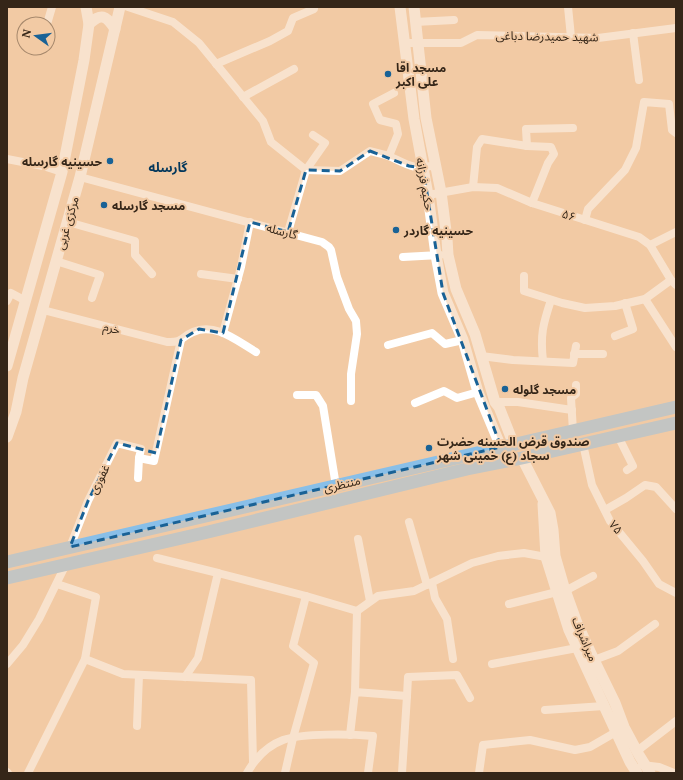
<svg xmlns="http://www.w3.org/2000/svg" width="683" height="780" font-family="'PT Serif','Noto Sans Arabic',serif">
<style>
.lines{fill:none;stroke-linecap:round;stroke-linejoin:round}
.street{stroke:#fff;stroke-width:8}
.secondary{stroke:#fff;stroke-width:11}
.primary{stroke:#89bfe8;stroke-width:13}
.marked{fill:none;stroke:#196296;stroke-width:3;stroke-dasharray:8 5;stroke-linejoin:round}
.poi-dot{fill:#196296;stroke:#f2caa4;stroke-width:1.5}
.labels{text-anchor:middle;dominant-baseline:central;stroke-width:4;stroke-linejoin:round;paint-order:stroke}
.street-label{font-size:12px;fill:#352618;stroke:#f2caa4}
.poi-label{font-size:12px;font-weight:bold;fill:#352618;stroke:#f2caa4;text-anchor:start}
.neighbourhood-label{font-size:13px;font-weight:bold;fill:#04385c;stroke:#f2caa4}
</style>
<rect width="100%" height="100%" fill="#f2caa4"/>
<g class="lines">
<!-- street -->
<g class="street">
<polyline points="128,7 173,22 199,43 263,121 271,142 306,170 288,232"/>
<polyline points="568,7 571,37"/>
<polyline points="415,22 454,20"/>
<polyline points="47,24 52,7"/>
<polyline points="633,33 639,80"/>
<polyline points="405,43 461,43 477,35 598,38 676,28"/>
<polyline points="216,64 270,41 288,31 293,18 314,9 314,7"/>
<polyline points="243,97 294,69"/>
<polyline points="527,146 526,129 573,128"/>
<polyline points="389,156 398,134 396,124 380,120 373,104 394,93"/>
<polyline points="7,159 43,166 62,172"/>
<path d="M306 170 340 171 370 151C377 153 385 154 391 157 410 166 414 170 436 165"/>
<polyline points="306,170 325,143 313,135"/>
<polyline points="80,177 322,242 329,247 331,250 337,277 349,309 356,321 357,334 351,374 351,401"/>
<polyline points="473,187 477,147 482,139 527,146 551,147 554,154 548,163 532,203"/>
<polyline points="428,195 473,187 497,188 532,203 639,237 650,245 671,280 676,285"/>
<polyline points="585,220 588,209 625,170 636,148 644,102 669,104 672,130 676,133"/>
<polyline points="68,222 135,241 135,255 152,274"/>
<polyline points="650,245 676,232"/>
<polyline points="403,257 440,255"/>
<polyline points="56,261 100,275 92,298"/>
<polyline points="201,274 238,279"/>
<polyline points="524,276 524,291 562,303 585,308 615,306 645,299 671,280"/>
<polyline points="645,299 676,347"/>
<polyline points="7,301 11,293 26,301"/>
<path d="M43 310 167 342C183 343 181 337 193 332 215 322 237 341 256 352"/>
<polyline points="223,333 241,267 250,222"/>
<polyline points="615,336 633,329 625,303"/>
<polyline points="388,345 432,333 445,344 463,340"/>
<polyline points="574,354 603,354"/>
<polyline points="481,356 513,360 573,363 576,346"/>
<path d="M543 361C540 335 543 324 551 300"/>
<polyline points="297,395 316,395 323,406 336,486"/>
<polyline points="495,402 518,402 572,410"/>
<polyline points="415,403 444,391 457,398 478,392"/>
<polyline points="573,431 571,398 576,394 576,385"/>
<polyline points="618,436 633,466 627,470"/>
<polyline points="583,444 592,485 610,521 643,561 659,584 676,593"/>
<polyline points="139,458 154,461 181,340"/>
<polyline points="605,510 626,498 645,485 656,487 676,509"/>
<polyline points="409,522 427,585"/>
<polyline points="358,539 370,601"/>
<polyline points="70,547 88,501 117,443 141,449 139,458 138,478"/>
<polyline points="157,558 218,573 198,658 185,677"/>
<polyline points="218,573 306,596 357,611"/>
<polyline points="432,583 435,598 447,619 453,659"/>
<polyline points="57,584 96,597 85,659"/>
<polyline points="565,591 593,576"/>
<polyline points="509,604 557,592"/>
<polyline points="357,611 378,596 414,591 472,563 498,556 524,553 546,557"/>
<polyline points="594,660 618,651 655,624"/>
<polyline points="7,664 23,645 39,619 66,564"/>
<polyline points="492,664 577,648"/>
<polyline points="355,692 357,611"/>
<polyline points="407,696 408,677 457,675 470,698"/>
<polyline points="545,710 604,706"/>
<polyline points="137,726 139,675"/>
<polyline points="350,735 355,692 407,696 402,773"/>
<polyline points="637,751 676,721"/>
<polyline points="642,765 659,767 674,773"/>
<polyline points="7,772 8,773"/>
<polyline points="28,773 85,659 123,674 251,680 253,762"/>
<path d="M247 773C255 759 267 746 283 740 303 733 351 734 373 736L368 773"/>
<polyline points="285,773 293,738 314,663 293,646 306,596"/>
<polyline points="479,773 483,745 530,740 575,750 590,747 616,732"/>
</g>
<!-- secondary -->
<g class="secondary">
<polyline points="400,7 414,119 428,195 436,255 443,293 463,340 478,392 501,447"/>
<polyline points="414,7 426,118 441,192 447,239 448,255 456,289 475,334 495,402 499,407 514,445"/>
<path d="M89 24C101 13 106 15 115 29"/>
<polyline points="7,366 62,172 84,60 89,24 86,7"/>
<polyline points="7,437 16,412 23,378 80,177 120,7"/>
<polyline points="522,458 550,513 553,530 555,556 564,587 577,623 594,660 615,703 624,727 639,755 650,773"/>
<polyline points="543,504 546,557 569,630 630,762 637,773"/>
</g>
<!-- primary -->
<g class="primary">
<polyline points="7,562 676,407"/>
<polyline points="7,578 208,532 467,469 522,458 676,423"/>
</g>
</g>
<!-- marked area -->
<path d="M0 0H683V780H0ZM370 151 409 166 423 168 443 293 501 447 70 547 88 501 117 443 156 453 181 340 199 329 223 333 250 222 288 232 306 170 340 171Z" fill="#f2caa4" fill-opacity=".55" fill-rule="evenodd"/>
<path class="marked" d="M370 151 409 166 423 168 443 293 501 447 70 547 88 501 117 443 156 453 181 340 199 329 223 333 250 222 288 232 306 170 340 171Z"/>
<!-- markers -->
<g class="poi-dot">
<circle cx="388" cy="74" r="4"/>
<circle cx="110" cy="161" r="4"/>
<circle cx="104" cy="205" r="4"/>
<circle cx="396" cy="230" r="4"/>
<circle cx="505" cy="389" r="4"/>
<circle cx="429" cy="448" r="4"/>
</g>
<g class="labels">
<!-- street labels -->
<g class="street-label">
<text transform="translate(547 36) rotate(1)">شهید حمیدرضا دباغی</text>
<text transform="translate(425 184) rotate(80)">حکیم فرزانه</text>
<text transform="translate(569 215) rotate(18)">۵۶</text>
<text transform="translate(67 223) rotate(-74)">مرکزی غربی</text>
<text transform="translate(282 231) rotate(15)">گارسله</text>
<text transform="translate(112 328) rotate(14)">خرم</text>
<text transform="translate(99 479) rotate(-63)">غفوری</text>
<text transform="translate(342 484) rotate(-13)">منتظری</text>
<text transform="translate(616 527) rotate(51)">۷۵</text>
<text transform="translate(585 639) rotate(67)">میراشراف</text>
</g>
<!-- poi labels -->
<g class="poi-label">
<text x="396" y="67">مسجد اقا<tspan x="396" dy="14">علی اکبر</tspan></text>
<text x="102" y="161" text-anchor="end">حسینیه گارسله</text>
<text x="112" y="205">مسجد گارسله</text>
<text x="404" y="230">حسینیه گاردر</text>
<text x="513" y="389">مسجد گلوله</text>
<text x="437" y="441">صندوق قرض الحسنه حضرت<tspan x="437" dy="14">سجاد (ع) خمینی شهر</tspan></text>
</g>
<!-- neighbourhood labels -->
<g class="neighbourhood-label">
<text x="168" y="167">گارسله</text>
</g>
</g>
<!-- border -->
<rect width="683" height="780" fill="none" stroke="#352618" stroke-width="16"/>
<!-- north arrow -->
<g transform="translate(36 36) rotate(284)"><circle r="19" fill="#f2caa4" stroke="#a6886c"/>
<path d="M0-3L7 15L0 10L-7 15Z" fill="#196296"/>
<text y="-6" font-size="11" font-weight="bold" text-anchor="middle" fill="#352618">N</text>
</g>
</svg>
